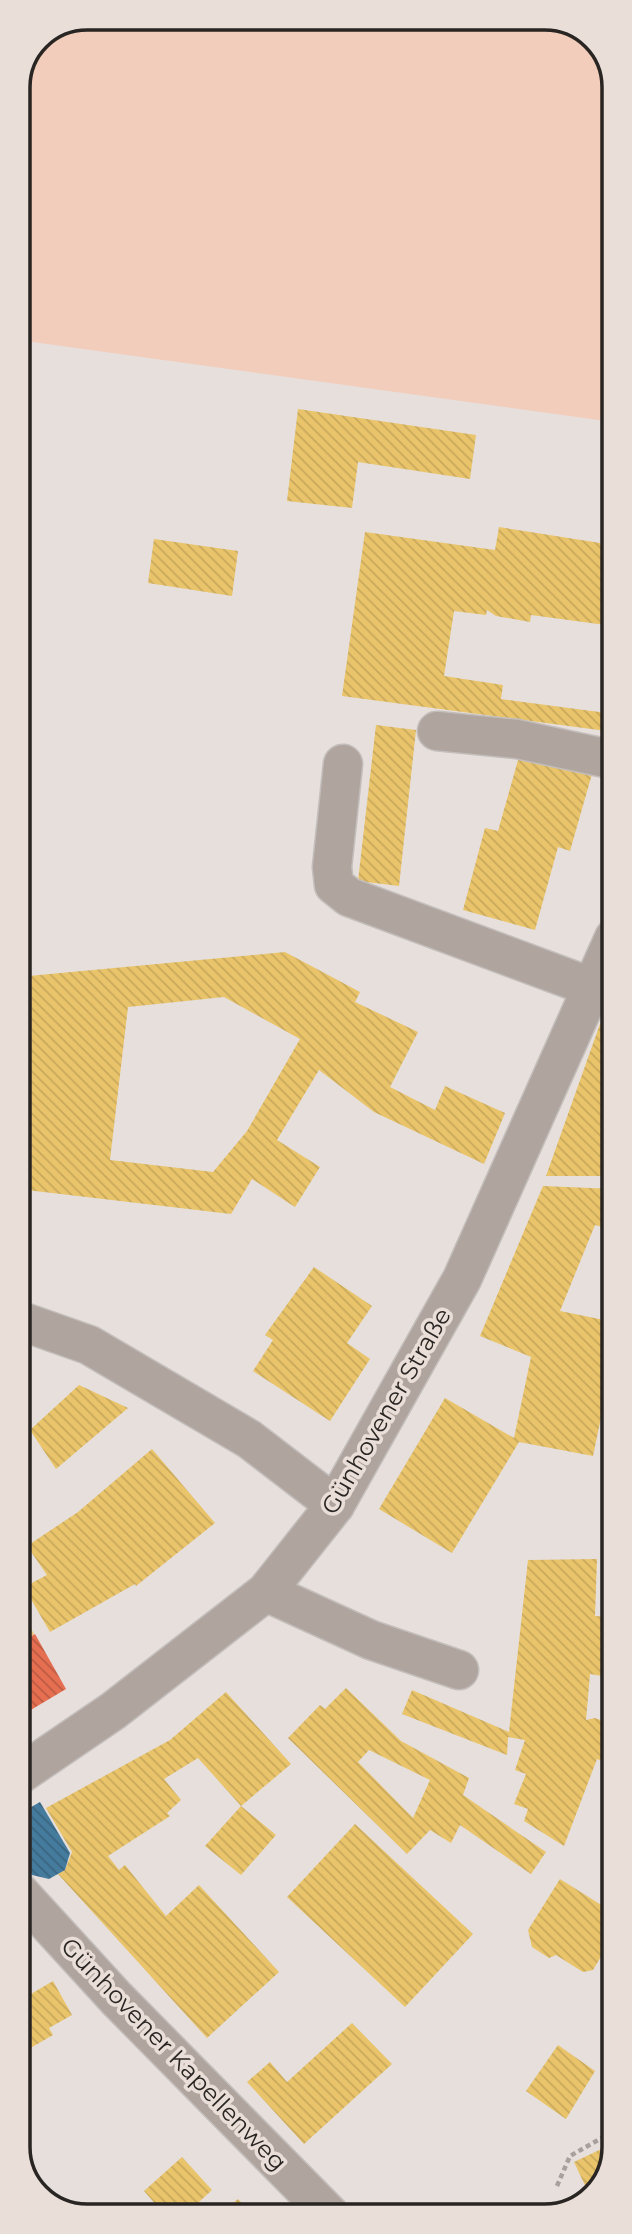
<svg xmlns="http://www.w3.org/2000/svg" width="632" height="2234" font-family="Montserrat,sans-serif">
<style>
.green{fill:#f2cdbb}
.homes{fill:url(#homes-back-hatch);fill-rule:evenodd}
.shops{fill:url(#shops-back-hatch)}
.public{fill:url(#public-back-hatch)}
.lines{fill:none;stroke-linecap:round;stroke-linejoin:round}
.minor-casing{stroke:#c3bebb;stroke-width:41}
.path{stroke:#a9a09b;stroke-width:4.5;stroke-dasharray:5 3.5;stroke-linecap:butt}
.minor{stroke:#afa49e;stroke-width:38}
.labels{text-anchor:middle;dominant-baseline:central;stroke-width:7;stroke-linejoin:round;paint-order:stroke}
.street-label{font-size:24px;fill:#292522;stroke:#eaded8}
.rim{fill:none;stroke:#292522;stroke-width:3.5}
</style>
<defs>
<pattern id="homes-back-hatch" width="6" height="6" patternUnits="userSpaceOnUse" patternTransform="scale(1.75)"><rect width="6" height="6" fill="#e9c46a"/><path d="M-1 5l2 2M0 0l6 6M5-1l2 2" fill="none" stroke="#c8a85c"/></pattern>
<pattern id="shops-back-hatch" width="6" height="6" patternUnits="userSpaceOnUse" patternTransform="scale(1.75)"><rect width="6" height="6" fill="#e76f51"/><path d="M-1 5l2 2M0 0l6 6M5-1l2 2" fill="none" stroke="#bb5b43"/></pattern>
<pattern id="public-back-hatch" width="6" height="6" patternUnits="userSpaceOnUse" patternTransform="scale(1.75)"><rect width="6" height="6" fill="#457b9d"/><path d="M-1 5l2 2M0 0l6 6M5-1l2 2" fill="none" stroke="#3a6580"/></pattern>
</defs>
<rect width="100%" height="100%" fill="#e6dfdc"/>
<!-- green -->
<polygon class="green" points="87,18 554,18 591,35 613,73 613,422 18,340 18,87 38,38"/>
<!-- homes -->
<g class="homes">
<polygon points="298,409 476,435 470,479 358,462 352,508 287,501"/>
<polygon points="499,527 613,545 613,626 531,615 530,622 496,616 487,610 486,615 454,611 444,676 503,685 501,699 607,713 613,683 614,732 342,696 365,532 495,550"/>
<polygon points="154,539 238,551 232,596 148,583"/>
<polygon points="376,725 416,730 399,886 358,881"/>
<polygon points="522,746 594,767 570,851 558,847 535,930 463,910 485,828 498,831"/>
<path d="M285 952 360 992 355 1002 418 1032 390 1087 435 1110 445 1086 505 1113 484 1164 374 1112 319 1070 277 1140 320 1167 295 1207 252 1179 231 1214 18 1189V977ZM224 997 300 1039 247 1131 213 1172 110 1160 128 1007Z"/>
<polygon points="600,1024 614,1027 614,1128 609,1144 614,1144 614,1176 546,1176"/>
<polygon points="543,1186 614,1189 614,1230 595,1225 560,1311 614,1322 614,1355 593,1456 519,1442 452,1553 379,1509 445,1398 514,1438 531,1357 480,1336"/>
<polygon points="314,1267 372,1306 347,1343 370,1359 330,1421 253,1371 273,1340 265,1335"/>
<polygon points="79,1385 128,1408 56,1469 30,1430"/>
<polygon points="152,1449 215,1523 136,1586 135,1584 50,1632 24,1587 47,1575 27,1546 78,1512"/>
<polygon points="597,1559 595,1616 614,1617 614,1678 590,1674 586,1720 595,1718 614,1725 614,1766 597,1759 564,1846 524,1821 528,1809 514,1804 526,1774 515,1770 525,1740 508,1737 507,1755 402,1714 412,1690 509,1732 528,1560"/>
<polygon points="19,1609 34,1634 19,1643"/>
<path d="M346 1688 401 1741 469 1778 463 1795 546 1852 531 1874 460 1825 451 1843 430 1830 407 1854 288 1738 320 1705 325 1709ZM369 1750 430 1780 413 1818 358 1762Z"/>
<polygon points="226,1692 291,1764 241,1806 198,1758 164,1779 181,1800 167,1813 170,1816 108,1856 119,1870 125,1865 166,1916 199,1885 279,1972 207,2038 58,1874 65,1870 72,1852 46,1808 170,1740"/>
<polygon points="241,1806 276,1835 241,1875 205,1846"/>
<polygon points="355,1824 473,1934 405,2007 287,1897"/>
<polygon points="560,1879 614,1913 614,1935 593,1970 583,1972 556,1955 549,1958 532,1947 528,1930"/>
<polygon points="53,1981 72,2015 49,2028 53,2035 27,2050 19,2035 19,2001"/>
<polygon points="352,2023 392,2064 304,2144 247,2082 270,2062 287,2082"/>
<polygon points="558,2045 595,2071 566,2119 526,2091"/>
<polygon points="614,2143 600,2190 590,2196 574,2162"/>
<polygon points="182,2157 212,2190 184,2216 166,2216 144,2191"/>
<polygon points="238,2199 254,2216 219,2216"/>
</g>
<!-- shops -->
<polygon class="shops" points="35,1634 66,1689 19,1717 19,1643"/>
<!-- public -->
<polygon class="public" points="40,1802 70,1853 65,1870 49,1879 32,1875 19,1853 19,1814"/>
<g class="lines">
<defs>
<g id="minor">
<polyline points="437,731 517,739 614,760"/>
<polyline points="343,764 332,867 334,885 349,897 591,987"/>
<polyline points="18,1320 89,1345 249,1439 335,1505"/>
<polyline points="266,1592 371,1640 459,1670"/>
<polyline points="19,1775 113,1711 266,1592 335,1505 462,1279 614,938"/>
<polyline points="19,1892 116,1998 330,2215"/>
</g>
</defs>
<!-- minor casing -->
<use href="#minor" class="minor-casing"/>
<!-- path -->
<g class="path">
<polyline points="611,1898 614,1900"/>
<polyline points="557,2186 570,2156 614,2131"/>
</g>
<!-- minor -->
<use href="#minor" class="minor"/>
</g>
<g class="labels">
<!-- street labels -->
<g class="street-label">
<text transform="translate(386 1411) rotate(-60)">Günhovener Straße</text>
<text transform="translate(174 2054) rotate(46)">Günhovener Kapellenweg</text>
</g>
</g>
<!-- crop -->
<path d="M0 0H632V2234H0ZM87 30H545A57 57 0 0 1 602 87V2147A57 57 0 0 1 545 2204H87A57 57 0 0 1 30 2147V87A57 57 0 0 1 87 30Z" fill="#eaded8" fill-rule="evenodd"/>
<path class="rim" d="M87 30H545A57 57 0 0 1 602 87V2147A57 57 0 0 1 545 2204H87A57 57 0 0 1 30 2147V87A57 57 0 0 1 87 30Z"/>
</svg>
